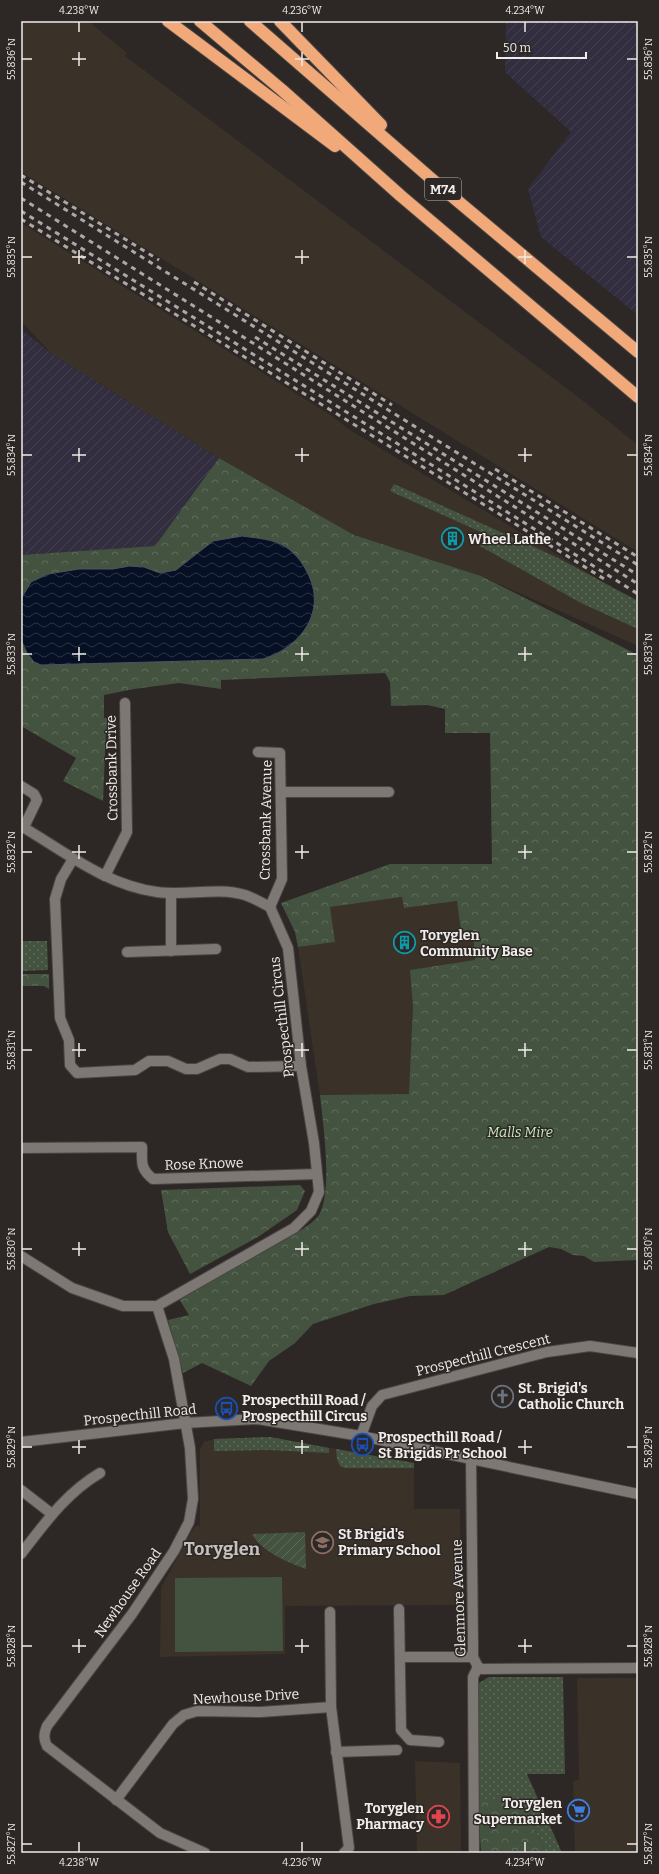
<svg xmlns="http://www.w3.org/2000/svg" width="659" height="1874" font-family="Bitter,serif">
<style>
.built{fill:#3a3129}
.industrial{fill:url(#industrial-furrows)}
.grass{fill:url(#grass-dots)}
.forest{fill:url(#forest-crowns)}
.garden{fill:url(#garden-furrows)}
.pitch{fill:#445340}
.water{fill:url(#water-waves);stroke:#4c5260}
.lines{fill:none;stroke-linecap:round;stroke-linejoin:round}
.minor-casing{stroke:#494643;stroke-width:12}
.secondary-casing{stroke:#494643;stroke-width:12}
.motorway-casing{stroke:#494643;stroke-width:14}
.minor{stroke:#7d7873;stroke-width:10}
.secondary{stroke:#7d7873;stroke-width:10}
.motorway{stroke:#f2a97a;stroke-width:12}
.rail{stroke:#aba8a5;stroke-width:3;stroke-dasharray:5 5;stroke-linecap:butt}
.ticks{fill:none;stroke:#efece9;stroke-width:1.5}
.labels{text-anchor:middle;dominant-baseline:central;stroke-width:3;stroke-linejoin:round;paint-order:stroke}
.shield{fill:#2d2825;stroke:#b5b1ae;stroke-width:1}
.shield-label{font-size:13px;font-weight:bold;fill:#efece9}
.poi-label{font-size:14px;font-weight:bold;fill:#efece9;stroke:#2d2825;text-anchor:start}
.street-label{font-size:14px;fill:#efece9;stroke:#2d2825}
.park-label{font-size:14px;font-style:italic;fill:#c1e8b7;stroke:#2d2825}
.district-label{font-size:18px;font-weight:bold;fill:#c6c1bc;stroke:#2d2825}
.neatline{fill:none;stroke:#efece9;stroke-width:1.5}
.ticks-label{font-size:10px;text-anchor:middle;fill:#efece9}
</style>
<defs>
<pattern id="industrial-furrows" width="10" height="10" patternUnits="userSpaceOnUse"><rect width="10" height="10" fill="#322e3f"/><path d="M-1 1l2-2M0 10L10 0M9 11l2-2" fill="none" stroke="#464252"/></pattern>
<pattern id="grass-dots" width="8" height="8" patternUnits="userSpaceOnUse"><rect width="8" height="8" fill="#445340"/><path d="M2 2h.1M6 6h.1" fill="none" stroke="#5f6c5c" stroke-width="1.8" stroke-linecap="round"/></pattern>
<pattern id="forest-crowns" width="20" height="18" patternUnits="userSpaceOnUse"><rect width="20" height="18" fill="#445340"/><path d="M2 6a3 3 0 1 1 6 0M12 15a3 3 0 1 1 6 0" fill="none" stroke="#5f6c5c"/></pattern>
<pattern id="garden-furrows" width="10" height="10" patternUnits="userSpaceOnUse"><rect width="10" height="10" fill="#445340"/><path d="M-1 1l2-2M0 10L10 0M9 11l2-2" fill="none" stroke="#5f6c5c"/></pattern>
<pattern id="water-waves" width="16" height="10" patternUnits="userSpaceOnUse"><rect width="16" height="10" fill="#061025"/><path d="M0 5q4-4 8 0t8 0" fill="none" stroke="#2b3345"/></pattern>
</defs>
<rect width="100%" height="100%" fill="#2d2825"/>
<!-- built -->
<g class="built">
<polygon points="21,21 88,21 127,53 125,56 582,400 638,445 638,552 21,172"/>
<polygon points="21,223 329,414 350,430 638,603 638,646 481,576 354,535 219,458 52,354 21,321"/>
<polygon points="402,897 404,908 458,901 461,931 473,930 475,960 412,993 413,1006 410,1094 320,1095 298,947 335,942 329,907"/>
<polygon points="270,1437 414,1463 414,1509 460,1509 461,1605 285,1606 285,1654 160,1657 161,1587 195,1526 200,1526 200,1450 204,1442 214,1439"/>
<polygon points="577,1678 638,1678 638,1853 575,1853 573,1781 579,1780"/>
<polygon points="415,1761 460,1763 461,1853 417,1853"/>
</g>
<!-- industrial -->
<g class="industrial">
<polygon points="506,21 638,21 638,315 541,237 528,189 571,132 505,72"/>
<polygon points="21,329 52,354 219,458 155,546 21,555"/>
</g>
<!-- grass -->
<g class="grass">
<polygon points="394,484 556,557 638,601 638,629 581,603 480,546 485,534 390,491"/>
<polygon points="21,941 47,941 48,970 21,971"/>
<polygon points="270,1437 329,1448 329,1453 269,1450 214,1451 214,1439"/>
<polygon points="336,1449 414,1463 414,1468 345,1468 340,1466 337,1459"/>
<polygon points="489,1677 563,1677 565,1774 527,1774 562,1853 546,1853 521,1801 478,1801 479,1683"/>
</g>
<!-- forest -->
<g class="forest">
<path d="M219 458 354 535 481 576 638 655V1260L594 1262 584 1256 573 1255 561 1249 549 1247 444 1295 410 1296 374 1304 313 1324 295 1343 269 1361 251 1386 202 1363 183 1373 168 1320 189 1315 179 1299 303 1229C308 1225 316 1220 319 1215 333 1190 323 1124 320 1095L409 1094 413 1006 410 970 475 960 473 930 461 931 457 901 404 908 402 897 330 907 335 942 298 947 295 932 281 903 390 864H492L490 733H445V709L427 705 391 706 390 682 385 673 221 680V689L179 683 134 689 104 695V718H117L114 725 106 729 103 801 63 781 76 758 21 726V555L155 546Z"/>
<polygon points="21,974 49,974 49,989 44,986 21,986"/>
<polygon points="300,1185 305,1191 297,1210 258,1237 190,1274 168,1232 161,1190"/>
<polygon points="478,1801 521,1801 546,1853 481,1853"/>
</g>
<!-- garden -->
<path class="garden" d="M305 1532 306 1569C287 1562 262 1552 252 1534Z"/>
<!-- pitch -->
<polygon class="pitch" points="282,1577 283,1651 175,1652 175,1578"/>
<!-- water -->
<path class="water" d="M242 536C256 538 274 539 286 547 296 554 302 562 307 572 328 611 301 647 263 659L41 665 34 662 27 653 21 640V599L31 582 48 574 79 569H113L129 566 144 567 160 573 176 570 213 541Z"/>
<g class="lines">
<defs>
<g id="minor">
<polyline points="258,752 280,753 282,879 270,907"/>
<polyline points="21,786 34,794 37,800 24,827"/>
<polyline points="281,792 389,792"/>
<path d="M21 826C64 851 105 885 157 892 186 896 217 887 245 895 254 898 262 903 270 907L288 948 301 1066 314 1143 319 1192 311 1211 294 1228 157 1306H123L72 1288 21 1256"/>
<polyline points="73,859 61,879 55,899 60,1018 69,1040 70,1065 77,1073 135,1070 149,1061 168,1061 186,1069 197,1069 220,1059 230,1059 248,1067 301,1066"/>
<polyline points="105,876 127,832 125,703"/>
<polyline points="171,893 171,951"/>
<polyline points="127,952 216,949"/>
<path d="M21 1148 142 1147C142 1162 140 1169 153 1179L317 1174"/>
<path d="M157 1306 174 1359 190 1448 193 1499 189 1522 174 1551 132 1614 47 1726C44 1733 43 1738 47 1746L160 1833 205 1853"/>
<polyline points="361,1436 372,1406 382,1395 547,1352 590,1346 638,1353"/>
<polyline points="471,1459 473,1643 473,1657 478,1667"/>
<polyline points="21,1490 52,1514"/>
<path d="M21 1554C45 1523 66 1493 100 1473"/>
<polyline points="399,1609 401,1730 410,1740 439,1742"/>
<polyline points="330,1612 331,1707 349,1848 344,1853"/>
<polyline points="401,1657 473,1657"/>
<polyline points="478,1667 482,1669 638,1668"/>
<polyline points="336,1752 397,1750"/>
<polyline points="116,1800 173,1724 184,1715 197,1711 261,1712 331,1707"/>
<polyline points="474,1853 473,1677 478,1667"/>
</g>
<polyline id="secondary" points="21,1442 185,1423 258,1419 361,1436 638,1494"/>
<g id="motorway">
<polyline points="168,21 335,146"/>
<polyline points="200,21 282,90 401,196 638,397"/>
<polyline points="250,21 435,182 638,352"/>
<polyline points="280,21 381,125"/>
</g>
</defs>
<!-- minor casing -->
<use href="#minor" class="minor-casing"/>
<!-- secondary casing -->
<use href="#secondary" class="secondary-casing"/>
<!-- motorway casing -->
<use href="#motorway" class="motorway-casing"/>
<!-- minor -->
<use href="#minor" class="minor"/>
<!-- secondary -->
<use href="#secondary" class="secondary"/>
<!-- motorway -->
<use href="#motorway" class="motorway"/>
<!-- rail -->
<g class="rail">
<polyline points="21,175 159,260"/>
<polyline points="21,182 638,565"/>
<polyline points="21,198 638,584"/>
<path d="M21 211C227 338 433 465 638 594"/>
<polyline points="21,219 606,580"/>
<polyline points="194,282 392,405"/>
<polyline points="255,337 638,575"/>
<polyline points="495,469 638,557"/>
</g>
</g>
<!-- ticks -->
<path class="ticks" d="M79 22V32M302 22V32M525 22V32M79 52V66M302 52V66M22 59H32M72 59H86M295 59H309M627 59H637M79 250V264M302 250V264M525 250V264M22 257H32M72 257H86M295 257H309M518 257H532M627 257H637M79 448V462M302 448V462M525 448V462M22 455H32M72 455H86M295 455H309M518 455H532M627 455H637M79 647V661M302 647V661M525 647V661M22 654H32M72 654H86M295 654H309M518 654H532M627 654H637M79 845V859M302 845V859M525 845V859M22 852H32M72 852H86M295 852H309M518 852H532M627 852H637M79 1043V1057M302 1043V1057M525 1043V1057M22 1050H32M72 1050H86M295 1050H309M518 1050H532M627 1050H637M79 1242V1256M302 1242V1256M525 1242V1256M22 1249H32M72 1249H86M295 1249H309M518 1249H532M627 1249H637M79 1440V1454M302 1440V1454M525 1440V1454M22 1447H32M72 1447H86M295 1447H309M518 1447H532M627 1447H637M79 1639V1653M302 1639V1653M525 1639V1653M22 1646H32M72 1646H86M295 1646H309M518 1646H532M627 1646H637M79 1842V1852M302 1842V1852M525 1842V1852M22 1844H32M627 1844H637"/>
<!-- icons -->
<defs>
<symbol id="building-ring" viewBox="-11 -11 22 22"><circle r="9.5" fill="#2d2825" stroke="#0f9aa8" stroke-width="1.5"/><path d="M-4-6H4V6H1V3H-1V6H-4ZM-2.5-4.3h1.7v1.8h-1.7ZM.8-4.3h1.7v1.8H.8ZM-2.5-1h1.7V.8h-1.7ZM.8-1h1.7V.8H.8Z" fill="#0f9aa8"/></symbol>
<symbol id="church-ring" viewBox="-11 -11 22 22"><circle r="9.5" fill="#2d2825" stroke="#6b7280" stroke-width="1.5"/><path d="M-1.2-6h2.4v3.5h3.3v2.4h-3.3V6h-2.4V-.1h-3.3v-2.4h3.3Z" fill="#6b7280"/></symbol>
<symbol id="bus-ring" viewBox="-11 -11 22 22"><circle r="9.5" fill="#2d2825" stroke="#1a4fb4" stroke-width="1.5"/><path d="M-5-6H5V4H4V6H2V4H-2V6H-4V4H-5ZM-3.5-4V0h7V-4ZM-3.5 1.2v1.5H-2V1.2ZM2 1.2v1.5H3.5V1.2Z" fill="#1a4fb4"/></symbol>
<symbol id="school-ring" viewBox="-11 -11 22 22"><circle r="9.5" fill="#2d2825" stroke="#8d6e63" stroke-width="1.5"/><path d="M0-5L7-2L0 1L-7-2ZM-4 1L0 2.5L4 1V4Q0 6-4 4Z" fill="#8d6e63"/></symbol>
<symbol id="supermarket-ring" viewBox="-11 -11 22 22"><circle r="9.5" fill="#2d2825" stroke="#3f7fe0" stroke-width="1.5"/><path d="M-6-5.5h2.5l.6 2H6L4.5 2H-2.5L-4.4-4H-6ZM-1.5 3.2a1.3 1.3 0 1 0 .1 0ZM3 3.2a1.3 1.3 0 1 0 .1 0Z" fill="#3f7fe0"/></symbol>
<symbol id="pharmacy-ring" viewBox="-11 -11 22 22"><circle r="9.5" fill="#2d2825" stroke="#e0444e" stroke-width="1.5"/><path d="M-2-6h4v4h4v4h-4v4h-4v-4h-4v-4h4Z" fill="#e0444e"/></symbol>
</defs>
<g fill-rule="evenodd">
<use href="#building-ring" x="440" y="526" width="25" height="25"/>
<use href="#building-ring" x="392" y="930" width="25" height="25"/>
<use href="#church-ring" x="490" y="1384" width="25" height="25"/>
<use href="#bus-ring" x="214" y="1396" width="25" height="25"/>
<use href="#bus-ring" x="350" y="1432" width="25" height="25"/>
<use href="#school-ring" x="310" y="1530" width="25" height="25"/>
<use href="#supermarket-ring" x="566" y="1798" width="25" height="25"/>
<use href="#pharmacy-ring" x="426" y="1804" width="25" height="25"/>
</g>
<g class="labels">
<!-- shield labels -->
<rect class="shield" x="425" y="178" width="36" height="22" rx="3"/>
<g class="shield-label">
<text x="443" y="189">M74</text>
</g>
<!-- poi labels -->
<g class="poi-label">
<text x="468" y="539">Wheel Lathe</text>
<text x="420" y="935">Toryglen<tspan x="420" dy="16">Community Base</tspan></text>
<text x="518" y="1388">St. Brigid's<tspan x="518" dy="16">Catholic Church</tspan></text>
<text x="242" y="1400">Prospecthill Road /<tspan x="242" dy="16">Prospecthill Circus</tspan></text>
<text x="378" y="1437">Prospecthill Road /<tspan x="378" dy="16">St Brigids Pr School</tspan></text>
<text x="338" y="1534">St Brigid's<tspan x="338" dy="16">Primary School</tspan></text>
<text x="562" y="1803" text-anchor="end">Toryglen<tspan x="562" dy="16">Supermarket</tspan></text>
<text x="424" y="1808" text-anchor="end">Toryglen<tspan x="424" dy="16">Pharmacy</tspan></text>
</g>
<!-- street labels -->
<g class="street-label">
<text transform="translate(112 768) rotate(-91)">Crossbank Drive</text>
<text transform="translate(266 820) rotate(-89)">Crossbank Avenue</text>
<text transform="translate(282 1017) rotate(-97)">Prospecthill Circus</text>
<text transform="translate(204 1164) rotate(-2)">Rose Knowe</text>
<text transform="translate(483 1355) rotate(-14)">Prospecthill Crescent</text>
<text transform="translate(140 1415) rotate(-6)">Prospecthill Road</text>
<text transform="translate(128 1593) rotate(-55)">Newhouse Road</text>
<text transform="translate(459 1598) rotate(-92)">Glenmore Avenue</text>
<text transform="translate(246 1697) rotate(-3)">Newhouse Drive</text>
</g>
<!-- park labels -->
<g class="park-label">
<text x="520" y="1132">Malls Mire</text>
</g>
<!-- district labels -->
<g class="district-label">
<text x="222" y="1549">Toryglen</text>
</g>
</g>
<!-- border -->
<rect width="659" height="1874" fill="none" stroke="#2d2825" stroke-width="44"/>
<!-- scale -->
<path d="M497 52v6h89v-6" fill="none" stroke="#efece9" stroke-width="2"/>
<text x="503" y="52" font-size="12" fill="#efece9" stroke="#2d2825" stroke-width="3" paint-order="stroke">50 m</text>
<rect x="22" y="22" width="615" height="1830" class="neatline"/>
<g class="ticks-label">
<text x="79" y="14">4.238°W</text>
<text x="302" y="14">4.236°W</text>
<text x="525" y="14">4.234°W</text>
<text transform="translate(11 59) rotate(-90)" y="4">55.836°N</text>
<text transform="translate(648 59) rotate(-90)" y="4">55.836°N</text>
<text transform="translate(11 257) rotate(-90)" y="4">55.835°N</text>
<text transform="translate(648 257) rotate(-90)" y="4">55.835°N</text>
<text transform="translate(11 455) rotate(-90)" y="4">55.834°N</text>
<text transform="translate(648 455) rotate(-90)" y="4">55.834°N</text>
<text transform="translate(11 654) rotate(-90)" y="4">55.833°N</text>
<text transform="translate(648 654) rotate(-90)" y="4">55.833°N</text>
<text transform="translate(11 852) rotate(-90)" y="4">55.832°N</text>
<text transform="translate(648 852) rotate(-90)" y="4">55.832°N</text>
<text transform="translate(11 1050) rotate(-90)" y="4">55.831°N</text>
<text transform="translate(648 1050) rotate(-90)" y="4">55.831°N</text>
<text transform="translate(11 1249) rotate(-90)" y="4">55.830°N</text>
<text transform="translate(648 1249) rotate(-90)" y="4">55.830°N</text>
<text transform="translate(11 1447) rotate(-90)" y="4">55.829°N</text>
<text transform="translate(648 1447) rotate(-90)" y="4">55.829°N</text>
<text transform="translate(11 1646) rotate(-90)" y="4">55.828°N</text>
<text transform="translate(648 1646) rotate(-90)" y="4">55.828°N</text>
<text transform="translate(11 1844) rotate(-90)" y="4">55.827°N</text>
<text transform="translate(648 1844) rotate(-90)" y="4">55.827°N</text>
<text x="79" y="1866">4.238°W</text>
<text x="302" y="1866">4.236°W</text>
<text x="525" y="1866">4.234°W</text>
</g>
</svg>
